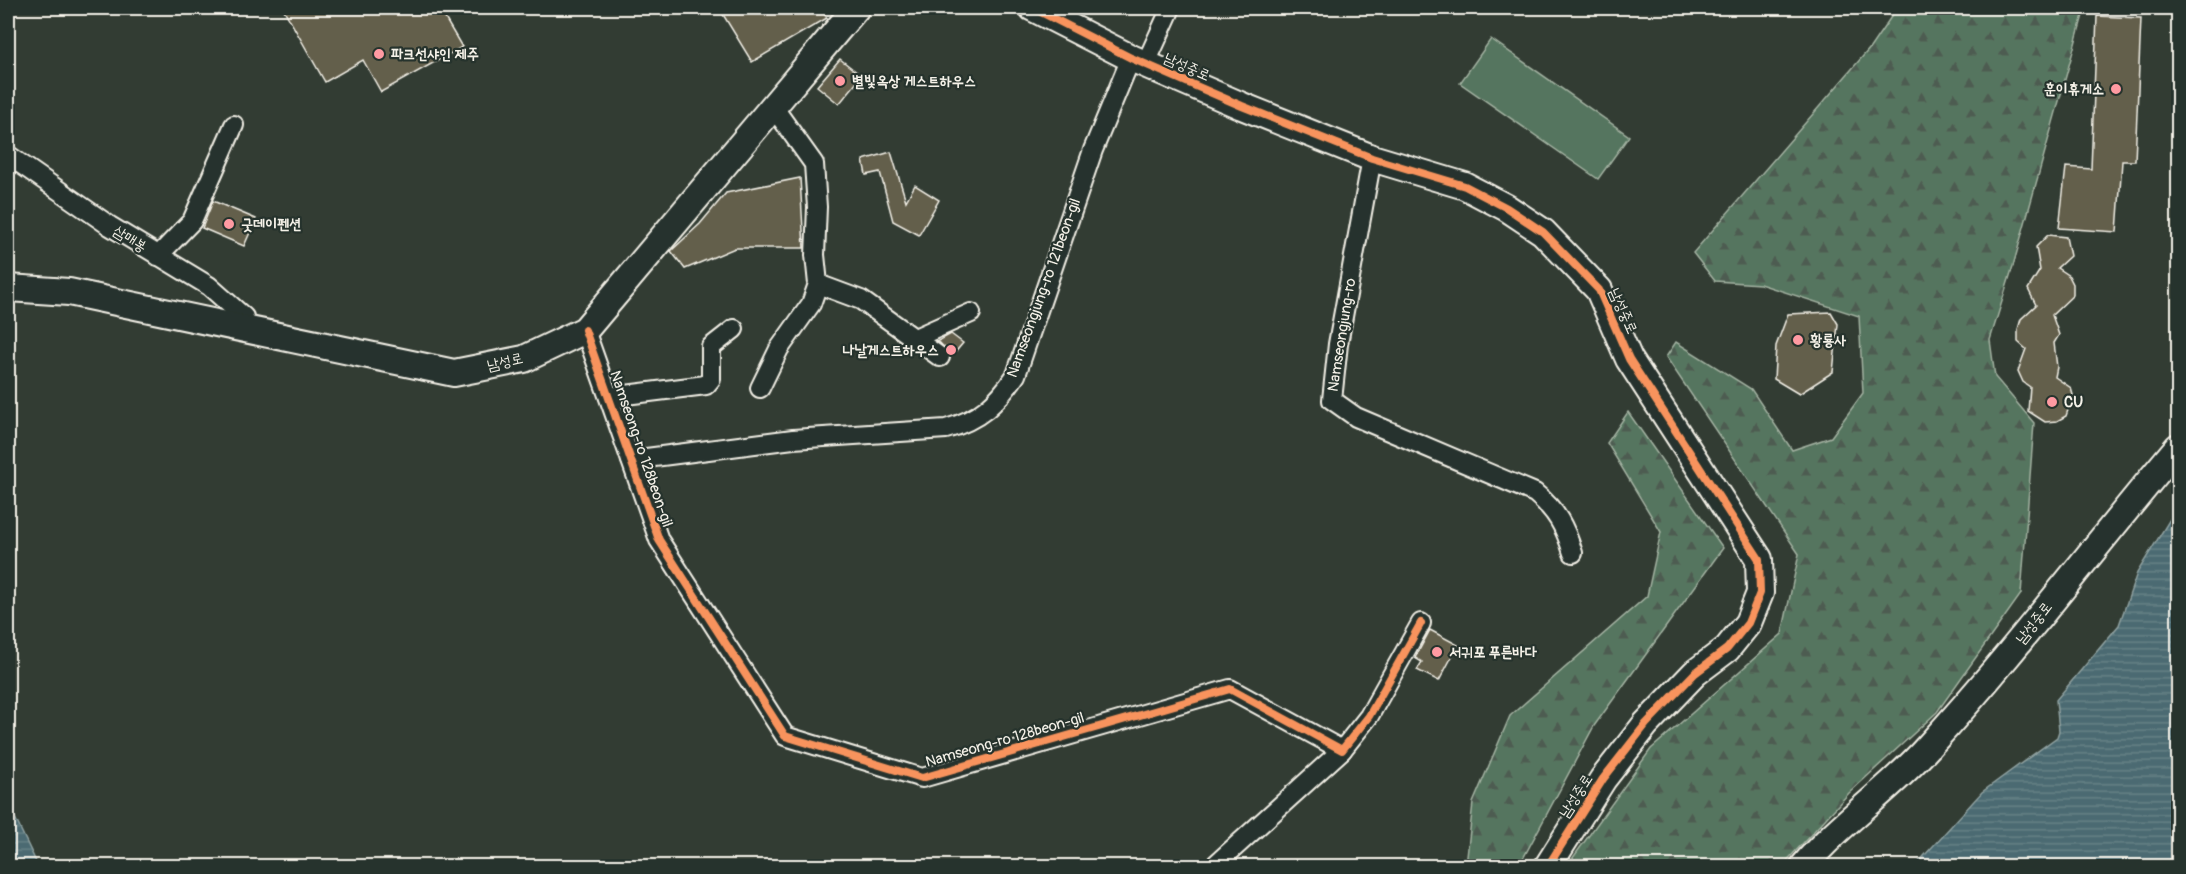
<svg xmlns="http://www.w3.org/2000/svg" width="2186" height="874" font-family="Pangolin,'Poor Story',sans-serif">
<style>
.grass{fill:#55755e;stroke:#a4b3a3;stroke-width:1.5}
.forest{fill:url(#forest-firs);stroke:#a4b3a3;stroke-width:1.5}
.water{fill:url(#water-rules);stroke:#8fa1a1;stroke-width:1.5}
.building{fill:#635f4c;stroke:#f4f1e8;stroke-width:1.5}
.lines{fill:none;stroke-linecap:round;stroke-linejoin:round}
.street-casing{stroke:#f4f1e8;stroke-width:22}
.secondary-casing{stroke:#f4f1e8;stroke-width:30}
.street{stroke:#26332d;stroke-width:18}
.secondary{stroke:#26332d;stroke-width:26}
.cycleway-casing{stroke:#26332d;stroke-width:11}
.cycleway{stroke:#f8935d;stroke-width:8}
.poi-dot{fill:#ff9aa2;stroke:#26332d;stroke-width:2}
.labels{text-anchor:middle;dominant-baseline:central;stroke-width:4.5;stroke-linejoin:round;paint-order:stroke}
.poi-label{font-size:15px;font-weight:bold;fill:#f4f1e8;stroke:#26332d;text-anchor:start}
.street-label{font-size:15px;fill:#f4f1e8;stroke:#26332d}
</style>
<defs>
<pattern id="forest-firs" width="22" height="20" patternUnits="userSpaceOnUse" patternTransform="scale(1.5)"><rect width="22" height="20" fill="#55755e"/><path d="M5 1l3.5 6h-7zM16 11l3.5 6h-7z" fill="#4e5c51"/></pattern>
<pattern id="water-rules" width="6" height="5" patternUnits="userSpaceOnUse" patternTransform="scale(1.5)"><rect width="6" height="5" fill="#4c6b72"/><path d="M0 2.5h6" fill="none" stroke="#668186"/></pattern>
</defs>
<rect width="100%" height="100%" fill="#323c33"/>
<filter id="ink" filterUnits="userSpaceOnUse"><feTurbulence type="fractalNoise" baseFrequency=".0167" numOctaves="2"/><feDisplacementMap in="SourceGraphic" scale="12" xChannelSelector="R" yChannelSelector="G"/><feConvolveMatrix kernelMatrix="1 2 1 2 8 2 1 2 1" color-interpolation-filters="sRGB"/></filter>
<g filter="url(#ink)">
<!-- grass -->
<polygon class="grass" points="1491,39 1629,136 1598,179 1460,83"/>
<!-- forest -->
<g class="forest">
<polygon points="1897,8 2085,8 2013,266 1990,340 1995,377 2034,423 2021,594 1937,712 1849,793 1782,866 1567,866 1651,749 1782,634 1799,554 1666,357 1676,342 1751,389 1792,450 1831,437 1863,393 1859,316 1760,284 1715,281 1693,253 1870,48"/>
<polygon points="1628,412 1723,548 1594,726 1519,866 1466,866 1473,803 1510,716 1647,596 1661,532 1607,443"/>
</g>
<!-- water -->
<g class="water">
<polygon points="2178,506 2178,761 2172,770 2178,773 2178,866 1915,866 1982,792 2057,737 2059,731 2056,700 2119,625 2137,573"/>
<polygon points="8,811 15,818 38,866 8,866"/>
</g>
<!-- building -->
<g class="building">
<polygon points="283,8 439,8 462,47 381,92 363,60 325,82"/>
<polygon points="719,8 821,8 827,18 752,62"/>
<polygon points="2097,16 2141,18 2135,161 2122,161 2117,232 2059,228 2066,167 2091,169"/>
<polygon points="840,59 862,76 839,104 817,86"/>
<polygon points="891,152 906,201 915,185 939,200 919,235 893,221 880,172 866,175 863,160"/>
<polygon points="800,178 804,248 735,248 685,269 671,251 700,224 726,193"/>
<polygon points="213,201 256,219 244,246 202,228"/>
<polygon points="2048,235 2066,237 2070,256 2057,268 2069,276 2073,284 2073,295 2052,315 2059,335 2054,343 2057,367 2055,377 2071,388 2073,395 2066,416 2057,421 2045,422 2028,411 2030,387 2023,382 2018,371 2026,349 2018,342 2018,329 2021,319 2036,305 2028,289 2040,270 2036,247"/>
<polygon points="1831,312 1838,324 1833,372 1799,394 1774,379 1776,346 1788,314"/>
<polygon points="951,334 963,343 952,356 938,341"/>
<polygon points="1430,630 1458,645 1439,681 1417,670 1422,662 1415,658"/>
</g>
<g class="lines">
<defs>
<g id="street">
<polyline points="1146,63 1171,8"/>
<polyline points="8,155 110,226 209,286 244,317 242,327"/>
<path d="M1372 158 1338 344 1332 400 1356 417 1535 493C1557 511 1565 527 1573 553"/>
<polyline points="158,256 192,221 234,125"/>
<polyline points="818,284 861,300 940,357"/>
<polyline points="585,330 659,540 785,736 922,778 1230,689 1342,750 1369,716 1421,623"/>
<polyline points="915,338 971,313"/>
<polyline points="760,388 779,349 811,304 818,284 815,255 817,207 814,164 774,108"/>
<polyline points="609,397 706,385 711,379 711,347 734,329"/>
<path d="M631 460 793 439 946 429C979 420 997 403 1016 375L1093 150 1131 58"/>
<polyline points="1214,866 1342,750"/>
</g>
<g id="secondary">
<polyline points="1033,8 1131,58 1242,106 1372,158 1465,186 1507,208 1543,232 1599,290 1629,359 1759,559 1760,593 1748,623 1727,649 1695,673 1646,724 1603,779 1548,866"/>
<polyline points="8,288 69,292 454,373 524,359 585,330 856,8"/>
<path d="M1804 866C1840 822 1890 790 1928 747 2016 651 2094 546 2178 447"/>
</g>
</defs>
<!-- street casing -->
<use href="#street" class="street-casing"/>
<!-- secondary casing -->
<use href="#secondary" class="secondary-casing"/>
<!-- street -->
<use href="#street" class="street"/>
<!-- secondary -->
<use href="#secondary" class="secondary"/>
<defs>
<g id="cycleway">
<polyline points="1033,8 1131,58 1242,106 1372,158 1465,186 1507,208 1543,232 1599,290 1629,359 1759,559 1760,593 1748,623 1727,649 1695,673 1646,724 1603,779 1548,866"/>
<polyline points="585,330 659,540 785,736 922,778 1230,689 1342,750 1369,716 1421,623"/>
</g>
</defs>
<!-- cycleway casing -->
<use href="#cycleway" class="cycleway-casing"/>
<!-- cycleway -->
<use href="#cycleway" class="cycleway"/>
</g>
</g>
<!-- markers -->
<g class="poi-dot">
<circle cx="379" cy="54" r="6"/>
<circle cx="840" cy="81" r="6"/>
<circle cx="2116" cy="89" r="6"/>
<circle cx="229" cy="224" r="6"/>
<circle cx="1798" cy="340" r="6"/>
<circle cx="951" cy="350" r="6"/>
<circle cx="2052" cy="402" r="6"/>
<circle cx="1437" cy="652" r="6"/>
</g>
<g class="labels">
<!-- poi labels -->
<g class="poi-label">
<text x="391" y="54">파크선샤인 제주</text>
<text x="852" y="81">별빛옥상 게스트하우스</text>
<text x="2104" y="89" text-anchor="end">훈이휴게소</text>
<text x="241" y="224">굿데이펜션</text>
<text x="1810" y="340">황룡사</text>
<text x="939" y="350" text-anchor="end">나날게스트하우스</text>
<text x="2064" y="402">CU</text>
<text x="1449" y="652">서귀포 푸른바다</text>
</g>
<!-- street labels -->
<g class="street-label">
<text transform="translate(1187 67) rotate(24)">남성중로</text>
<text transform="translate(130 239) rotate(32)">삼매봉</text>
<text transform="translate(1044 288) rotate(-70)">Namseongjung-ro 121beon-gil</text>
<text transform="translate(1623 311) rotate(66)">남성중로</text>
<text transform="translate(1342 335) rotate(-81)">Namseongjung-ro</text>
<text transform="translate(505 362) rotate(-13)">남성로</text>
<text transform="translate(641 449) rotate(71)">Namseong-ro 128beon-gil</text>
<text transform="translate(2034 623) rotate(-52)">남성중로</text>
<text transform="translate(1005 740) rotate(-16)">Namseong-ro 128beon-gil</text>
<text transform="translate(1576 796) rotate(-57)">남성중로</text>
</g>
</g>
<!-- margin -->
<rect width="2186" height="874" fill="none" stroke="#26332d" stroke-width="30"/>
<rect x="15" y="15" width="2156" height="844" fill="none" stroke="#f4f1e8" stroke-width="2" filter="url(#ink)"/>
</svg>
